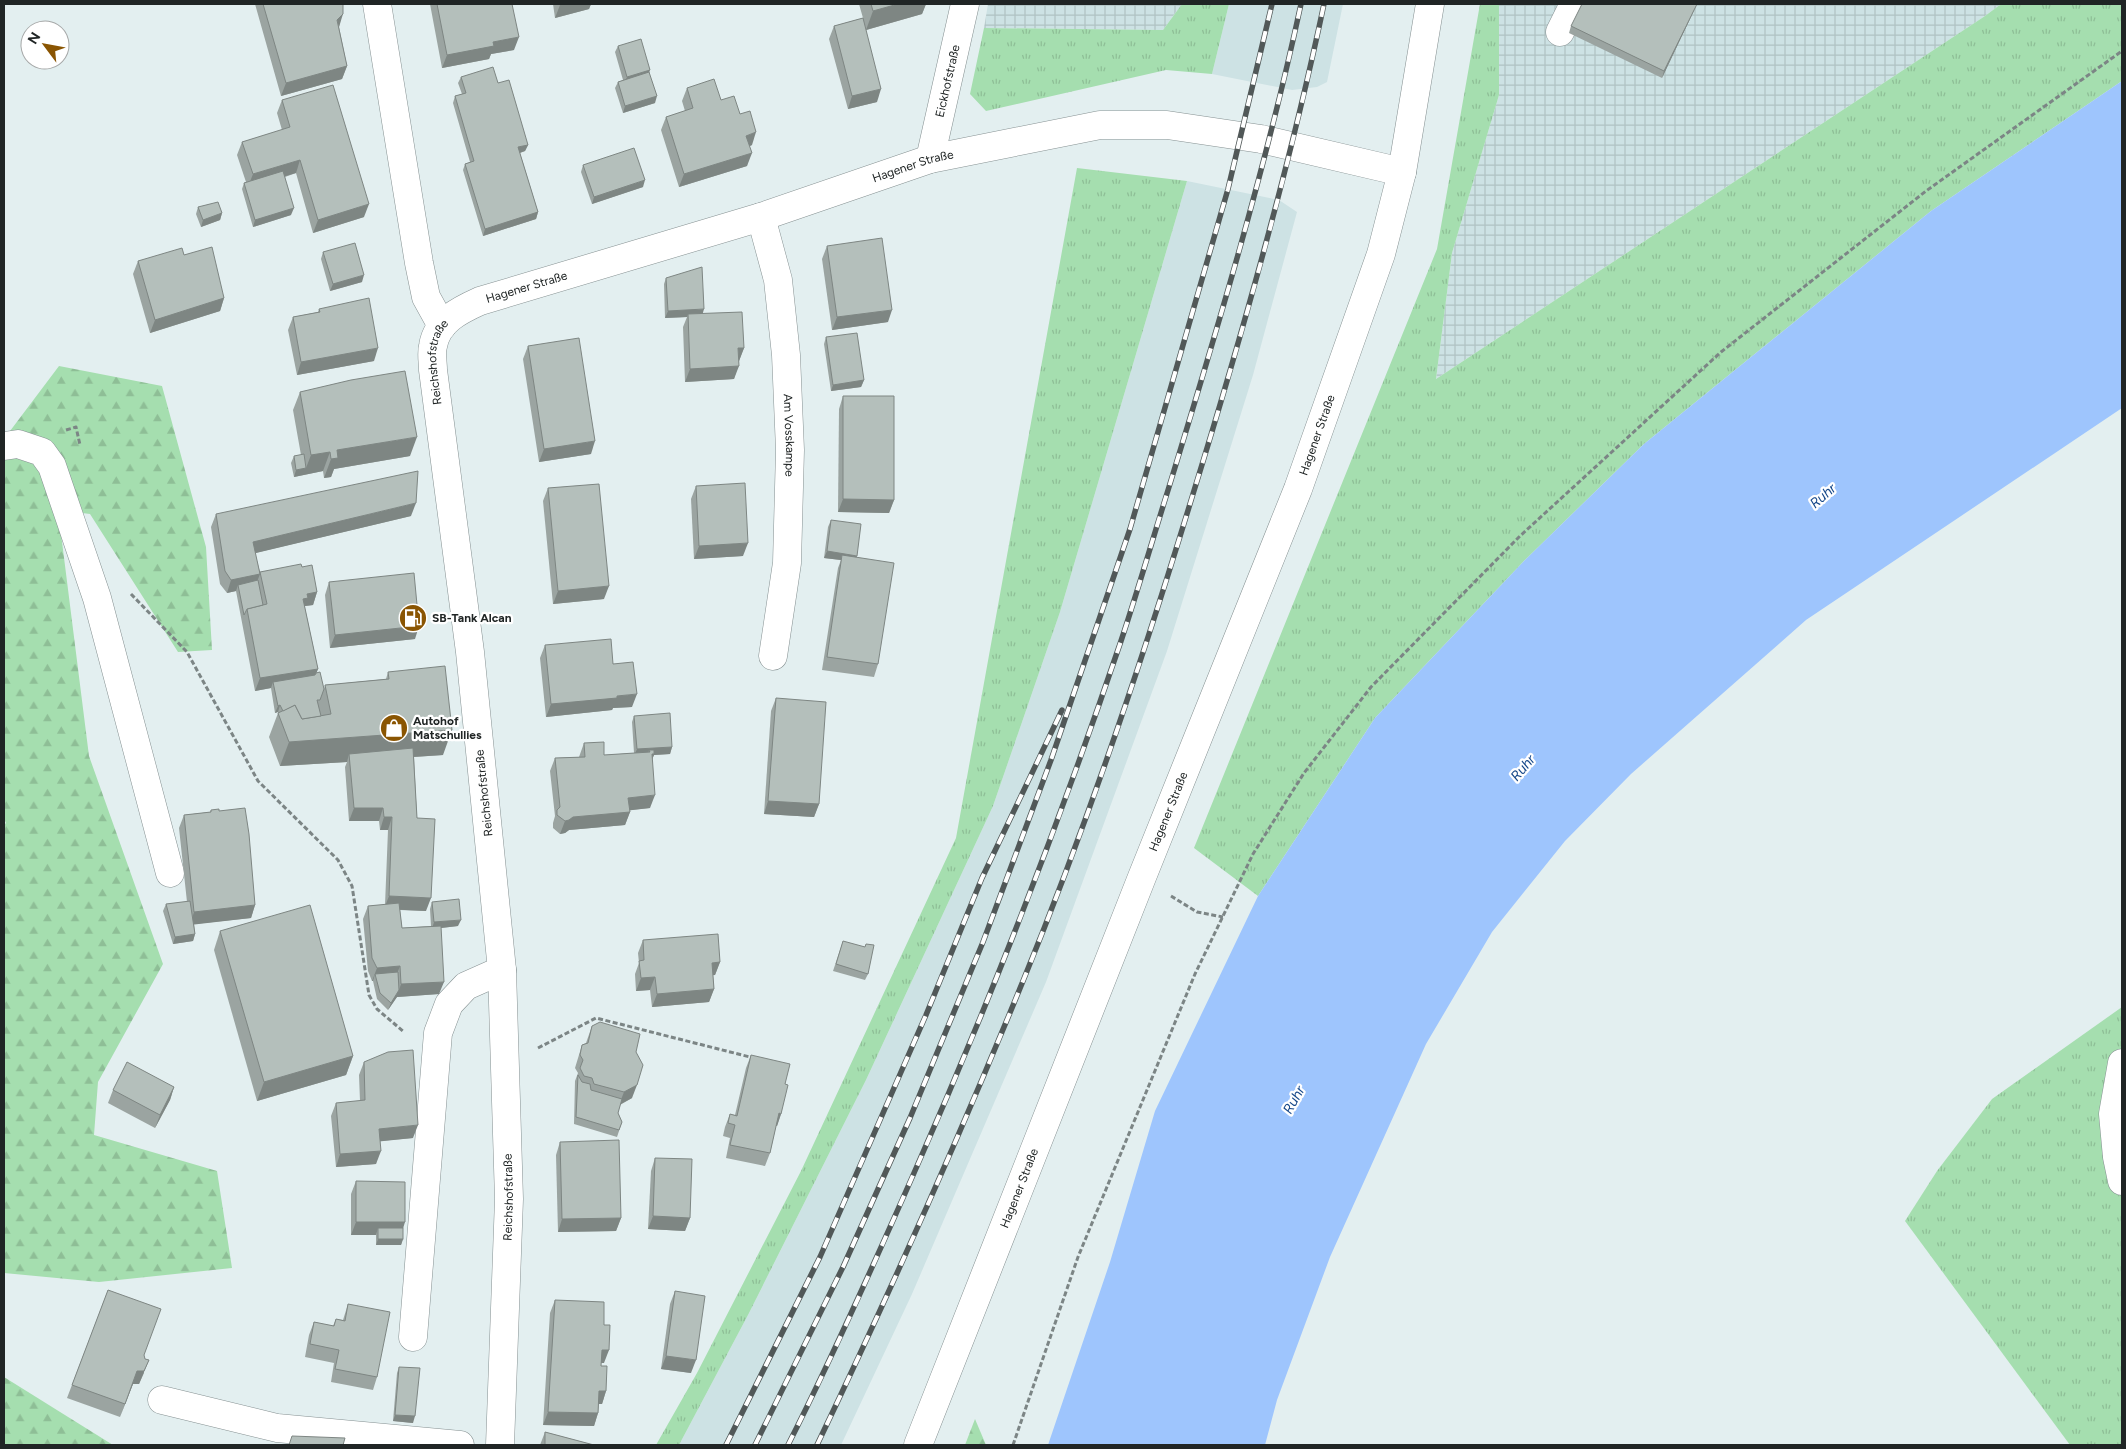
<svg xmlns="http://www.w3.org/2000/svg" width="2126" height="1449" font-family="Figtree,sans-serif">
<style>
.built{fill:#cde2e4}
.industrial{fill:url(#industrial-grid)}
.grass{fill:url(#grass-tufts)}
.forest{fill:url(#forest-firs)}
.water{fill:#9ec5fd}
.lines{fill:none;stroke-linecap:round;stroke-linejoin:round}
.minor-casing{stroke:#869192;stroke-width:29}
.major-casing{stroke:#869192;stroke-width:29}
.path{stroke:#7c8585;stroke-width:3;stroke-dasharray:5 2.5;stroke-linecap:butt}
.minor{stroke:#fff;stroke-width:28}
.major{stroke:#fff;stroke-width:28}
.rail-casing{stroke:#515858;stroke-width:5.5}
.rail{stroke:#fff;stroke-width:4;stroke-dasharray:11;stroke-linecap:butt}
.wall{fill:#9ba4a1}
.shaded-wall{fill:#7e8683}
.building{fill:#b4bfbb;stroke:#7e8683}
.labels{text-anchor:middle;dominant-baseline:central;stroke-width:4.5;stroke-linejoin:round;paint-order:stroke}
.street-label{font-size:12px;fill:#202525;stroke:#fff}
.poi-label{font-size:12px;font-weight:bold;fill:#202525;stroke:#fff;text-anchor:start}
.water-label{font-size:14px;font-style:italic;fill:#164889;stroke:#fff}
</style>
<defs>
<pattern id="industrial-grid" width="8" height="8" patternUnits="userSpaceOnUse" patternTransform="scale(1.25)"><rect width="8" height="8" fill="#cde2e4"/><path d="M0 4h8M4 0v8" fill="none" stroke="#b0c2c3"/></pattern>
<pattern id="grass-tufts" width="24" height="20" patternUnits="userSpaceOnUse" patternTransform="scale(1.25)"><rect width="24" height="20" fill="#a5deaf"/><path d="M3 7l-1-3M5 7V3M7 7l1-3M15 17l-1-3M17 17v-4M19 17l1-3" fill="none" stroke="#8ebe96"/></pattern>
<pattern id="forest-firs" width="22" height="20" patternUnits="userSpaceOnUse" patternTransform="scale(1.25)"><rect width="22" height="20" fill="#a5deaf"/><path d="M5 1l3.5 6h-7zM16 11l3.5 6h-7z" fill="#8ebe96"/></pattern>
</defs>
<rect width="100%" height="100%" fill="#e3eff0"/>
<!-- built -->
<g class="built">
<polygon points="1229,4 1343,4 1327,82 1317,87 1292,90 1212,74"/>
<polygon points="1187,181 1279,200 1297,212 1253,375 1167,651 1046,982 912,1294 841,1445 679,1445 748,1315 866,1080 993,806 1060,612"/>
</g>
<!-- industrial -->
<g class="industrial">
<polygon points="988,4 1182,4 1163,30 984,28"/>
<polygon points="1499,4 2001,4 1985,16 1436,379 1452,253 1499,95"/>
</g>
<!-- grass -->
<g class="grass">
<polygon points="1182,4 1229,4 1212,74 1166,70 986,111 970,94 984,28 1163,30"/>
<polygon points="1480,4 1499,4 1499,95 1452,253 1436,379 1985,16 2001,4 2122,4 2122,81 1931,211 1644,444 1524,561 1375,718 1258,896 1194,848 1437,249"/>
<polygon points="1077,168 1187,181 1060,612 993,806 866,1080 748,1315 679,1445 656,1445 697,1373 801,1171 956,838"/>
<polygon points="2122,1007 2122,1445 2070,1445 1905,1221 1937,1171 1992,1099"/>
</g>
<!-- forest -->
<g class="forest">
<polygon points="59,366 162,386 206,547 212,650 178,652 90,514 58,510 89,756 163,964 98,1082 94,1135 217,1171 232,1268 99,1282 4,1273 4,825 6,823 4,819 4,439"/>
<polygon points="4,1377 113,1445 4,1445"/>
<polygon points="975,1419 986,1445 965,1445"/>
</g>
<!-- water -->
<polygon class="water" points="2122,81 2122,408 1806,620 1631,774 1565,841 1492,932 1426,1044 1330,1257 1277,1400 1265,1445 1048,1445 1110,1262 1155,1111 1258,896 1375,718 1524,561 1644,444 1931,211"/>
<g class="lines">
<defs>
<g id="minor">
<polyline points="377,4 419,263 426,297 442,326"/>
<polyline points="1560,32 1574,4"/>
<path id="s1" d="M930 159 965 4"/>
<path id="s2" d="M761 217 778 280 786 355 790 450 787 563 773 656"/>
<polyline points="4,446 18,444 42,452 52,466 97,598 170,873"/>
<polyline points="2122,1063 2113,1114 2117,1157 2122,1181"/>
<polyline points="413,1337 438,1033 449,1004 466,986 502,970"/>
<polyline points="162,1400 277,1428 460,1445"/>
<path id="s3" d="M500 1445 509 1199 502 970 470 652 433 370C433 363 431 353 433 346 437 321 460 310 480 301L761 217 930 159 1100 125H1167L1261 139 1402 172"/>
</g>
<g id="major">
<path id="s4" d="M918 1445 1142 877 1298 489 1381 254 1402 172 1430 4"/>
</g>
</defs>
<!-- minor casing -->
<use href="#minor" class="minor-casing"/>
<!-- major casing -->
<use href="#major" class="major-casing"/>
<!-- path -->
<g class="path">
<polyline points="66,430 76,427 80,445"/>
<polyline points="131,594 187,652 258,781 338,860 352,886 369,995 377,1009 404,1032"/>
<polyline points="1171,896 1197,912 1223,917"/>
<polyline points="538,1048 596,1018 754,1058"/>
<polyline points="1013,1445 1078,1257 1195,974 1253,854 1304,773 1371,687 1520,536 1721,352 1926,191 2122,51"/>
</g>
<!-- minor -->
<use href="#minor" class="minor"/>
<!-- major -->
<use href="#major" class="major"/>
<defs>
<g id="rail">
<polyline points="726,1445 820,1257 926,1015 982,878 1062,710"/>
<polyline points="755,1445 843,1267 910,1118 983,942 1051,760 1130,529 1228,189 1272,4"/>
<path d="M788 1445C833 1356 874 1264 914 1173 991 999 1060 821 1121 641 1138 590 1153 538 1169 487 1218 327 1266 167 1301 4"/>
<path d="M817 1445C890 1292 959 1138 1023 981 1088 822 1143 659 1193 494 1243 332 1289 170 1324 4"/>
</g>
</defs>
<!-- rail casing -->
<use href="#rail" class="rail-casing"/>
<!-- rail -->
<use href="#rail" class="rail"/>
</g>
<!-- wall -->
<g class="wall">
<polygon points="255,4 343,4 339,27 347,66 342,79 281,96"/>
<polygon points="430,4 512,4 514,50 491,54 489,59 442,68"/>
<polygon points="553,4 591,4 589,9 555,18"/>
<polygon points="859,4 926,4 922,14 866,30 877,102 848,109 829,39 834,26 863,18"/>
<polygon points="1697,4 1662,78 1569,33 1571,26"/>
<polygon points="618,46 649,72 655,103 623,113 615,88 618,82 623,80 615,52"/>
<polygon points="461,77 498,83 528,145 525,151 520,153 538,212 536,219 483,236 463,170 465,164 470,162 453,103 455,96 462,94 458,83"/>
<polygon points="687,88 721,100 740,114 752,145 750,146 747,166 679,187 661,130 666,117 685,111 682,101"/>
<polygon points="282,100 364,217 313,233 296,173 285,177 291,215 253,227 242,189 244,183 246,182 237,155 242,142 282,130 277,113"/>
<polygon points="583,165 643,187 592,204 581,172"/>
<polygon points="198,207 222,213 220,220 201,227 196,214"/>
<polygon points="827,246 888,322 832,330 822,259"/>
<polygon points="323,252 362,282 330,291 321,259"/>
<polygon points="184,255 224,298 220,311 150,333 133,274 138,261"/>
<polygon points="666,278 702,314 744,348 739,361 734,379 685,382 683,327 687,317 665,318 664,284"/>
<polygon points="319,309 374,361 297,375 288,330 293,317 318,312"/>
<polygon points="826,337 864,380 861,387 831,391 824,344"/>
<polygon points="528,346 591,454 539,462 523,359"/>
<polygon points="300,392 410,456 334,469 331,477 324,478 323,471 294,477 291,463 294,456 301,455 293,410"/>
<polygon points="843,396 894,500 889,513 838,512 839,409"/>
<polygon points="696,486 743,556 694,559 691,499"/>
<polygon points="548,488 604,599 553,604 543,501"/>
<polygon points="216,514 411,516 255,553 260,572 302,567 317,592 313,605 305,606 305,608 318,669 316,673 324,689 325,685 386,679 388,672 443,755 414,757 417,818 426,911 400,910 402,928 431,926 430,909 432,902 458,926 441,928 439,994 397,997 388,1010 377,999 373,981 372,981 368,971 363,919 368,906 385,905 388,830 380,830 379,821 349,821 345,767 347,762 280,766 269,737 278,713 278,712 275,713 271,688 255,691 236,591 227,593 220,584 211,527"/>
<polygon points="831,520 856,557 878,664 874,677 822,670 838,568 841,560 824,558 828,527"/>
<polygon points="329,582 415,639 330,648 325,595"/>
<polygon points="545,645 613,664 632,707 613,708 612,710 546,717 540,658"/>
<polygon points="776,698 819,804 814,817 764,814 771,711"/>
<polygon points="634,716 672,747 670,754 654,755 652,759 650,808 630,810 630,812 625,825 569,830 565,833 560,834 553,828 553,823 555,816 550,771 555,758 579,757 584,743 604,755 634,753 632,722"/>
<polygon points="211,810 219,811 255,905 251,918 194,924 195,934 193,941 173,944 163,911 166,904 187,902 179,828 184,815 210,812"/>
<polygon points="220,931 353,1056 346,1075 257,1101 214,950"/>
<polygon points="643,940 720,962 715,975 713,975 714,989 709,1002 652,1007 650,990 636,991 635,974 639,963 638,953"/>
<polygon points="843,941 868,974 865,980 833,971"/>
<polygon points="592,1026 636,1052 632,1098 620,1105 618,1113 622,1122 617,1137 574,1124 575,1081 578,1073 575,1068 582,1045 586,1043"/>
<polygon points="751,1055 785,1084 781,1114 777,1126 776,1126 770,1153 765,1166 726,1158 730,1138 723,1136 725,1127 730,1114 735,1115 746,1068"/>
<polygon points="364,1062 413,1138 380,1141 376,1164 336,1167 331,1116 336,1103 360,1101 359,1075"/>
<polygon points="174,1087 170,1100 155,1128 108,1103 113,1090"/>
<polygon points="560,1142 621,1218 616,1231 558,1232 556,1155"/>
<polygon points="655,1158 690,1218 685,1231 648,1229 651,1171"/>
<polygon points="356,1181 403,1228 403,1239 401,1245 376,1245 376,1235 351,1235 351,1194"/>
<polygon points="108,1290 144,1355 144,1373 139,1384 133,1384 120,1417 67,1398"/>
<polygon points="675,1291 691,1373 661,1369 670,1304"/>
<polygon points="555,1300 604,1325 604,1363 601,1363 601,1366 606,1391 602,1404 599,1404 598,1413 594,1426 543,1425 550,1313"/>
<polygon points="348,1304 377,1377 373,1390 331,1382 334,1363 305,1357 309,1335 314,1322 333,1326 336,1319 343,1320"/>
<polygon points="399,1367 413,1423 393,1421 397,1373"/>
<polygon points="545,1432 594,1445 540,1445"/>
</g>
<!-- shaded-wall -->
<g class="shaded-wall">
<polygon points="563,4 591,4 589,9 555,18 560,5"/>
<polygon points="898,4 926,4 922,14 866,30 873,11"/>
<polygon points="1697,4 1662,78 1664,71"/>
<polygon points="343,14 339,27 337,20"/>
<polygon points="519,37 514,50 491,54 489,59 442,68 447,55 493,42"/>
<polygon points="347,66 342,79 281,96 286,83"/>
<polygon points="650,70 648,77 624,84 627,77"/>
<polygon points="881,89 877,102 848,109 852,96"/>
<polygon points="657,96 655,103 623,113 625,106"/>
<polygon points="756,132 752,145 742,149 746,136"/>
<polygon points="528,145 525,151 516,154 518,147"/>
<polygon points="752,153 747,166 679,187 684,174"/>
<polygon points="300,160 296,173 248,187 253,174"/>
<polygon points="645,180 643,187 592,204 594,197"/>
<polygon points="369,204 364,217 313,233 318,220"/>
<polygon points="294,208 291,215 253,227 255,220"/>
<polygon points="538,212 536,219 483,236 485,229"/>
<polygon points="222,213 220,220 201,227 203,220"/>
<polygon points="364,275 362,282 330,291 333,284"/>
<polygon points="224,298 220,311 150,333 155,320"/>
<polygon points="704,309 702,316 688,314 687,317 665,318 668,311"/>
<polygon points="892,310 888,322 832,330 837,317"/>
<polygon points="378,348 374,361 297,375 301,362"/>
<polygon points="738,348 744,348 739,361"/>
<polygon points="739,366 734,379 685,382 690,369"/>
<polygon points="864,380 861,387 831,391 833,385"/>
<polygon points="417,437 410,456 334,469 331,477 324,478 331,459 337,450"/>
<polygon points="595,441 591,454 539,462 544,449"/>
<polygon points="330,452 323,471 294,477 296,470 306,468 311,455"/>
<polygon points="843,499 894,500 889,513 838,512"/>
<polygon points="416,503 411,516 248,555 253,542"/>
<polygon points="748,543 743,556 694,559 699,546"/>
<polygon points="827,551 857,556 855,562 842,555 841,560 824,558"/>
<polygon points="260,574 255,587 238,585 236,591 227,593 231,580"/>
<polygon points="609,586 604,599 553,604 558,591"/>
<polygon points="317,592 313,605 305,606 304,611 303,599 307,594"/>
<polygon points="419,626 415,639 330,648 335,635"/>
<polygon points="318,669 313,682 273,682 271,688 255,691 260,678"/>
<polygon points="637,694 632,707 613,708 612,710 546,717 551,704"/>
<polygon points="280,705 278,712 275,713 278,706"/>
<polygon points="452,730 443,755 350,761 349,754 347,762 280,766 289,742"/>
<polygon points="672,747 670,754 654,755 649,767 649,750 648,755 634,756 637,749"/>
<polygon points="655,795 650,808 624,811 628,798"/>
<polygon points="768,801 819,804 814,817 764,814"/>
<polygon points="354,808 383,808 379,821 349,821"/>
<polygon points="630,812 625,825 569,830 565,833 560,834 565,821 573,817"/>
<polygon points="384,817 392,817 388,830 380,830"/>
<polygon points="389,896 431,898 426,911 384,909"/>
<polygon points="255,905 251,918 190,925 194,912"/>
<polygon points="461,920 458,926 432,929 434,922"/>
<polygon points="195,934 193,941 173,944 175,937"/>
<polygon points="720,962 715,975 707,976 712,963"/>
<polygon points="400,966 395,979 375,974 373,981 372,981 377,968"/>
<polygon points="655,977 650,990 636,991 641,978"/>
<polygon points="444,982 439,994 397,997 388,1010 391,1003 399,990 401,984"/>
<polygon points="714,989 709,1002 652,1007 657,994"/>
<polygon points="353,1056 346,1075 257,1101 264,1082"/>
<polygon points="637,1085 632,1098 619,1105 624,1092"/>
<polygon points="174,1087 170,1100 155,1128 160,1115"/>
<polygon points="779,1113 781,1114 777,1126 774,1126"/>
<polygon points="418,1125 413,1138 374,1142 379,1129"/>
<polygon points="381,1151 376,1164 336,1167 340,1154"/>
<polygon points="653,1216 690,1218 685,1231 648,1229"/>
<polygon points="621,1218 616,1231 558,1232 562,1219"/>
<polygon points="356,1222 405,1222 401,1235 378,1228 376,1235 351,1235"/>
<polygon points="378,1239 403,1239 401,1245 376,1245"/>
<polygon points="602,1350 609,1350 604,1363 597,1363"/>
<polygon points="666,1356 696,1360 691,1373 661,1369"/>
<polygon points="149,1360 139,1384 133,1384 120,1417 137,1371"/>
<polygon points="599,1391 606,1391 602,1404 595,1404"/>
<polygon points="548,1412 598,1413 594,1426 543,1425"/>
<polygon points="395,1415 415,1416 413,1423 393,1421"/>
</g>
<!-- building -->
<g class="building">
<polygon points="263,4 343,4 343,14 337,20 347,66 286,83"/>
<polygon points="437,4 512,4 519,37 493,42 494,46 447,55"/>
<polygon points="871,4 898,4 873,11"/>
<polygon points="1582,4 1697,4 1664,71 1571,26"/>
<polygon points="863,18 881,89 852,96 834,26"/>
<polygon points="641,39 650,70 627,77 618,46"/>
<polygon points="493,67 498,83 509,80 528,145 518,147 538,212 485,229 465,164 474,161 455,96 466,93 461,77"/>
<polygon points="649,72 657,96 625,106 618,82"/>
<polygon points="714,79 721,100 734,96 740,114 750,111 756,132 746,136 752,153 684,174 666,117 693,108 687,88"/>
<polygon points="333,85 369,204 318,220 300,160 253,174 242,142 290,127 282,100"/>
<polygon points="634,148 645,180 594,197 583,165"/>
<polygon points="283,171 294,208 255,220 244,183"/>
<polygon points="218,202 222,213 203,220 198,207"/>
<polygon points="882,238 892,310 837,317 827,246"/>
<polygon points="355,243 364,275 333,284 323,252"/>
<polygon points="212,247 224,298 155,320 138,261 182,248 184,255"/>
<polygon points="702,267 704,309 668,311 666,278"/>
<polygon points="369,298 378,348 301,362 293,317 320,312 319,309"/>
<polygon points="742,312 744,348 738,348 739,366 690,369 688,314"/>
<polygon points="857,333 864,380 833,385 826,337"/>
<polygon points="579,338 595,441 544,449 528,346"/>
<polygon points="405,371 417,437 337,450 338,458 331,459 330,452 311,455 300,392 351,380"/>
<polygon points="843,396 894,396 894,500 843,499"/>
<polygon points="304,454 306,468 296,470 294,456"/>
<polygon points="418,471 416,503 253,542 260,574 231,580 225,571 216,514"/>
<polygon points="745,483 748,543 699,546 696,486"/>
<polygon points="599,484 609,586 558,591 548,488"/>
<polygon points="831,520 861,524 857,556 827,551"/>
<polygon points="842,555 894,563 878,664 827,657"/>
<polygon points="301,564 302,567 312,565 317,592 307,594 308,598 303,599 318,669 260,678 247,609 267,604 260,572"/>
<polygon points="414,573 419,626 335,635 329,582"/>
<polygon points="258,580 263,605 247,609 244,615 238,585"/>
<polygon points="611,639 613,664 633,662 637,694 617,696 617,698 551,704 545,645"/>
<polygon points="445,666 452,730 289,742 278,713 295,705 302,719 331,714 325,685 389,679 388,672"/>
<polygon points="320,672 324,689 320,700 317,700 321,716 302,719 295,705 283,711 280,705 278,706 273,682 315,675 316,673"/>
<polygon points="776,698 826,702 819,804 768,801"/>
<polygon points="670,713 672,747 637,749 634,716"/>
<polygon points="604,742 604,755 650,752 649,750 654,750 654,754 652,754 655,795 628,798 630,812 573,817 569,820 565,821 557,815 557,810 560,807 555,758 585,757 584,743"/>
<polygon points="413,748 417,818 435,819 431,898 389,896 392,817 384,817 383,808 354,808 349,754"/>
<polygon points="245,808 249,834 255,905 194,912 184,815 211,812 211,810 219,809 219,811"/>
<polygon points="459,899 461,920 434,922 432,902"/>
<polygon points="190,901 195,934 175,937 166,904"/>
<polygon points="399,903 402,928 441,926 444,982 401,984 400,966 377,968 372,958 368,906"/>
<polygon points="310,905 353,1056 264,1082 220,931"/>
<polygon points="718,934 720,962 712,963 714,989 657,994 655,977 641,978 639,961 644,960 643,940"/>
<polygon points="843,941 865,947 866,944 874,945 868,974 836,964"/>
<polygon points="398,972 399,990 391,1003 380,993 375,974"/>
<polygon points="600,1022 640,1034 636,1052 643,1065 637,1085 624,1092 594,1084 592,1078 584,1076 580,1068 583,1060 580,1055 582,1045 588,1043 592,1026"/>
<polygon points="413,1050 418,1125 379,1129 381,1151 340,1154 336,1103 365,1100 364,1062 388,1052"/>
<polygon points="751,1055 790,1064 785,1084 788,1085 781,1114 779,1113 770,1153 730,1145 735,1125 728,1123 730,1114 737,1116"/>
<polygon points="127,1062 174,1087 160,1115 113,1090"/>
<polygon points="578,1075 582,1082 590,1084 591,1090 622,1099 618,1113 622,1122 619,1130 576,1117"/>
<polygon points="619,1140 621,1218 562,1219 560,1142"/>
<polygon points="655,1158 692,1159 690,1218 653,1216"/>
<polygon points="356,1181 405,1182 405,1222 356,1222"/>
<rect x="378" y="1228" width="25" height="11"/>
<polygon points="108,1290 161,1309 144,1355 145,1359 149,1360 144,1371 137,1371 125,1404 72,1385"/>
<polygon points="675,1291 705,1296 696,1360 666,1356"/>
<polygon points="555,1300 604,1302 604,1325 610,1325 609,1350 602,1350 601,1366 607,1366 606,1391 599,1391 598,1413 548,1412"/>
<polygon points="348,1304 390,1312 377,1377 335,1369 339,1350 310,1344 314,1322 334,1326 336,1319 345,1321"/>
<polygon points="399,1367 420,1368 415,1416 395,1415"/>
<polygon points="545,1432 594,1445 545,1445"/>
<polygon points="292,1436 345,1438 343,1445 289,1445"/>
</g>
<!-- icons -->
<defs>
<symbol id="fuel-disc" viewBox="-11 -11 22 22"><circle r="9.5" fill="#8a5502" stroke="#fff"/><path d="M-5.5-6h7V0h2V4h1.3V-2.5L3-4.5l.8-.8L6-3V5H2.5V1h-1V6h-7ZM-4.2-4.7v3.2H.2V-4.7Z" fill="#fff"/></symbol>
<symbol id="shop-disc" viewBox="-11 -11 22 22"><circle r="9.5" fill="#8a5502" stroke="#fff"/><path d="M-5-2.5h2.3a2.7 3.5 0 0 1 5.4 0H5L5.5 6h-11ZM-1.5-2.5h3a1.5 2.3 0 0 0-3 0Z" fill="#fff"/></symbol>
</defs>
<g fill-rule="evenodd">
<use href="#fuel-disc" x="397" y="602" width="32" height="32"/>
<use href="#shop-disc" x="378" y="712" width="32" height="32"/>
</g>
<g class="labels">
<!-- street labels -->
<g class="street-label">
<text stroke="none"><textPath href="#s1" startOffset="80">Eickhofstraße</textPath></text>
<text stroke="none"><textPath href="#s3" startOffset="1625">Hagener Straße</textPath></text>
<text stroke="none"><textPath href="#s3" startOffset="1220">Hagener Straße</textPath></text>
<text stroke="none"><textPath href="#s3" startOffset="1088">Reichshofstraße</textPath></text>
<text stroke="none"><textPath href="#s4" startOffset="1086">Hagener Straße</textPath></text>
<text stroke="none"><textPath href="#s2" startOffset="221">Am Vosskampe</textPath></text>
<text transform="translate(484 793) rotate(-96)">Reichshofstraße</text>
<text stroke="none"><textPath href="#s4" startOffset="681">Hagener Straße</textPath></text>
<text stroke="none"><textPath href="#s4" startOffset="276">Hagener Straße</textPath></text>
<text stroke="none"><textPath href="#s3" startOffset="248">Reichshofstraße</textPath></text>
</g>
<!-- poi labels -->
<g class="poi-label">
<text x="432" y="618">SB-Tank Alcan</text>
<text x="413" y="721">Autohof<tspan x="413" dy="14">Matschullies</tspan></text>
</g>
<!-- water labels -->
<g class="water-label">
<text transform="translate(1823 496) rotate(-41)">Ruhr</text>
<text transform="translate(1523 768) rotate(-50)">Ruhr</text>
<text transform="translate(1294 1100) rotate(-61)">Ruhr</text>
</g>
</g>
<!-- border -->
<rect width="2126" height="1449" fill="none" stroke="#202525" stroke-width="10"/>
<!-- north arrow -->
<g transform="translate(45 45) rotate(302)"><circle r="24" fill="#ffffff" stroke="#a6a8a8"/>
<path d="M0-4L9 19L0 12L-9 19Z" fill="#8a5502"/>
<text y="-8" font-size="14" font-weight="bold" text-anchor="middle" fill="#202525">N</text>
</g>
</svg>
